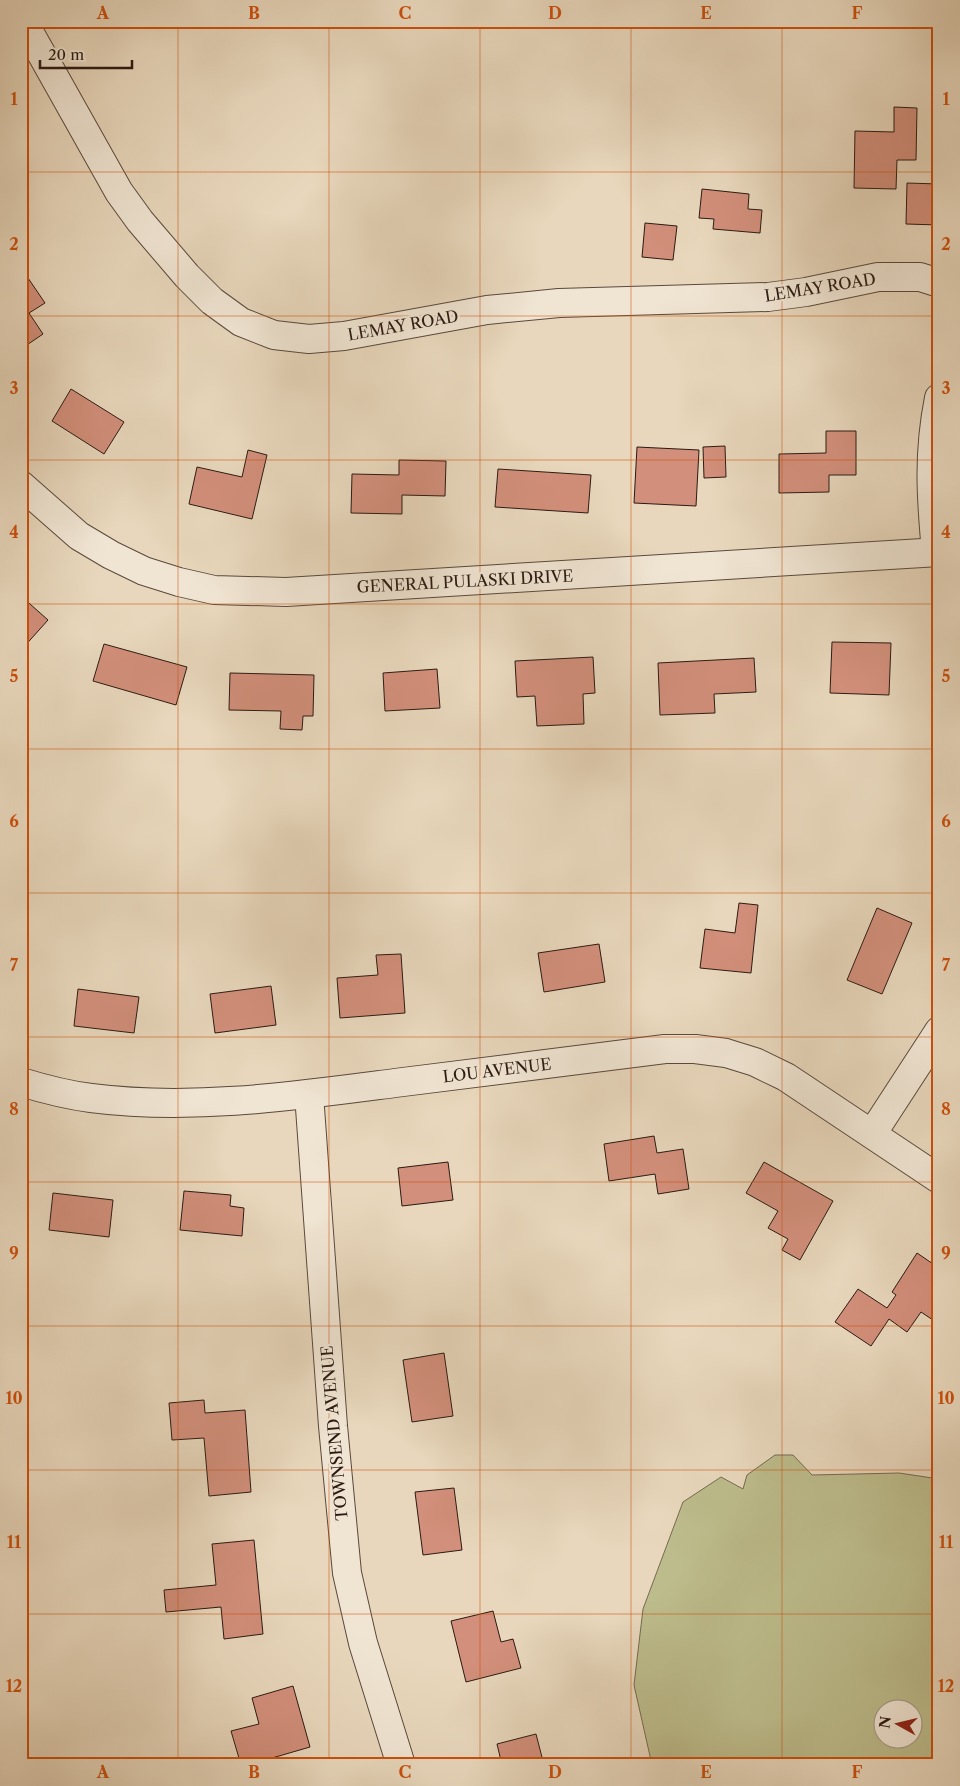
<svg xmlns="http://www.w3.org/2000/svg" width="960" height="1786" font-family="'Libre Caslon Text',serif">
<style>
.green{fill:#bdbc8c;stroke:#746b50;fill-rule:evenodd}
.building{fill:#d28f7b;stroke:#2b1a13}
.lines{fill:none;stroke-linecap:round;stroke-linejoin:round}
.minor-casing{stroke:#5a493d;stroke-width:30}
.minor{stroke:#f0e5d3;stroke-width:28}
.grid{fill:none;stroke:#cc500d;stroke-width:1;stroke-opacity:0.55}
.labels{text-anchor:middle;dominant-baseline:central;stroke-width:4.5;stroke-linejoin:round;paint-order:stroke}
.street-label{font-size:16px;fill:#2b1a13;stroke:#f0e5d3}
.neatline{fill:none;stroke:#cc500d;stroke-width:2}
.grid-label{font-size:16px;text-anchor:middle;font-weight:bold;fill:#cc500d}
</style>
<rect width="100%" height="100%" fill="#e8d7bc"/>
<filter id="stains"><feTurbulence type="fractalNoise" baseFrequency=".004" numOctaves="4"/><feColorMatrix values="0 0 0 0 .2 0 0 0 0 .09 0 0 0 0 .02 0 0 0 .5 -.17"/></filter>
<radialGradient id="worn" r=".72"><stop offset=".6" stop-color="#630" stop-opacity="0"/><stop offset="1" stop-color="#630" stop-opacity=".3"/></radialGradient>
<!-- green -->
<path class="green" d="M775 1455H793L812 1475 899 1473 939 1479V1765H652L634 1685 643 1609 683 1502 721 1477 743 1489 747 1475ZM882 1708H912V1738H882Z"/>
<!-- building -->
<g class="building">
<polygon points="894,107 917,108 916,160 897,160 896,189 854,188 855,131 894,132"/>
<polygon points="907,183 939,184 939,225 906,224"/>
<polygon points="702,189 749,194 748,209 762,210 760,233 713,229 714,219 699,218"/>
<polygon points="645,223 677,226 673,260 642,257"/>
<polygon points="28,278 45,303 29,313 43,334 21,349 21,282"/>
<polygon points="71,389 124,422 104,454 52,421"/>
<polygon points="826,431 856,431 856,475 829,475 829,492 779,493 779,454 826,453"/>
<polygon points="725,446 726,477 704,478 703,447"/>
<polygon points="637,447 699,450 696,506 634,503"/>
<polygon points="248,450 267,455 252,519 189,504 197,467 242,477"/>
<polygon points="399,460 446,461 445,496 402,495 402,514 351,513 352,474 399,475"/>
<polygon points="498,469 591,475 588,513 495,507"/>
<polygon points="21,596 48,620 22,649 21,648"/>
<polygon points="832,642 891,643 889,695 830,693"/>
<polygon points="104,644 187,667 176,705 93,681"/>
<polygon points="593,657 595,693 583,694 584,724 537,726 535,696 517,697 515,661"/>
<polygon points="754,658 756,692 714,694 715,713 660,715 658,663"/>
<polygon points="437,669 440,708 385,711 383,673"/>
<polygon points="230,673 314,675 313,716 303,716 302,730 280,729 281,711 229,710"/>
<polygon points="739,903 758,905 751,973 700,968 705,929 735,933"/>
<polygon points="877,908 912,923 882,994 847,980"/>
<polygon points="599,944 605,982 544,992 538,953"/>
<polygon points="401,954 405,1013 340,1018 337,978 378,975 376,955"/>
<polygon points="271,986 276,1025 215,1033 210,994"/>
<polygon points="78,989 139,997 134,1033 74,1026"/>
<polygon points="654,1136 657,1153 683,1149 689,1189 658,1194 655,1174 609,1181 604,1144"/>
<polygon points="448,1162 453,1200 402,1206 398,1168"/>
<polygon points="764,1162 833,1201 800,1260 782,1250 788,1239 768,1228 778,1211 746,1193"/>
<polygon points="184,1191 231,1195 230,1206 244,1208 242,1236 180,1230"/>
<polygon points="53,1193 113,1200 109,1237 49,1230"/>
<polygon points="917,1253 939,1268 939,1324 921,1312 907,1332 889,1319 871,1346 835,1322 858,1289 887,1308 896,1295 892,1292"/>
<polygon points="444,1353 453,1416 412,1422 403,1360"/>
<polygon points="204,1400 205,1413 245,1410 251,1492 209,1496 204,1438 172,1440 169,1403"/>
<polygon points="454,1488 462,1550 423,1555 415,1492"/>
<polygon points="254,1540 263,1634 224,1639 221,1607 166,1612 164,1590 216,1585 212,1544"/>
<polygon points="493,1611 501,1642 513,1639 521,1668 466,1682 451,1621"/>
<polygon points="293,1686 310,1747 248,1765 241,1765 231,1731 259,1724 252,1698"/>
<polygon points="536,1734 544,1765 502,1765 497,1744"/>
</g>
<g class="lines">
<defs>
<g id="minor">
<polyline points="23,21 119,192 140,221 187,276 212,301 241,322 274,335 309,339 344,336 487,310 559,303 768,297 806,292 878,277 920,277 939,283"/>
<polyline points="21,485 79,536 111,555 144,571 179,582 214,590 286,592 939,552"/>
<path d="M936 552C931 497 928 453 939 398"/>
<path d="M21 1082C44 1089 67 1095 91 1098 192 1111 295 1096 395 1083 485 1072 575 1060 665 1049H695L726 1053 755 1062 786 1077 939 1179"/>
<polyline points="309,1094 333,1426 347,1573 363,1643 401,1765"/>
<polyline points="872,1134 939,1031"/>
</g>
</defs>
<!-- minor casing -->
<use href="#minor" class="minor-casing"/>
<!-- minor -->
<use href="#minor" class="minor"/>
</g>
<!-- grid -->
<path class="grid" d="M178 21V1765M329 21V1765M480 21V1765M631 21V1765M782 21V1765M21 172H939M21 316H939M21 460H939M21 604H939M21 749H939M21 893H939M21 1037H939M21 1182H939M21 1326H939M21 1470H939M21 1614H939"/>
<g class="labels">
<!-- street labels -->
<g class="street-label">
<text transform="translate(820 287) rotate(-9)">LEMAY ROAD</text>
<text transform="translate(403 325) rotate(-10)">LEMAY ROAD</text>
<text transform="translate(465 581) rotate(-3)">GENERAL PULASKI DRIVE</text>
<text transform="translate(497 1070) rotate(-7)">LOU AVENUE</text>
<text transform="translate(334 1433) rotate(-95)">TOWNSEND AVENUE</text>
</g>
</g>
<!-- margin -->
<rect width="960" height="1786" fill="none" stroke="#e8d7bc" stroke-width="55"/>
<!-- north arrow -->
<g transform="translate(898 1724) rotate(278)"><circle r="24" fill="#f0e5d3" stroke="#a19486"/>
<path d="M0-4L9 19L0 12L-9 19Z" fill="#8f2418"/>
<text y="-8" font-size="14" font-weight="bold" text-anchor="middle" fill="#2b1a13">N</text>
</g>
<!-- scale -->
<path d="M40 60v8h92v-8" fill="none" stroke="#2b1a13" stroke-width="2.5"/>
<text x="48" y="60" font-size="15" fill="#2b1a13" stroke="#f0e5d3" stroke-width="4" paint-order="stroke">20 m</text>
<rect x="28" y="28" width="904" height="1730" class="neatline"/>
<g class="grid-label">
<text x="103" y="19">A</text>
<text x="254" y="19">B</text>
<text x="405" y="19">C</text>
<text x="555" y="19">D</text>
<text x="706" y="19">E</text>
<text x="857" y="19">F</text>
<text x="14" y="105">1</text>
<text x="946" y="105">1</text>
<text x="14" y="250">2</text>
<text x="946" y="250">2</text>
<text x="14" y="394">3</text>
<text x="946" y="394">3</text>
<text x="14" y="538">4</text>
<text x="946" y="538">4</text>
<text x="14" y="682">5</text>
<text x="946" y="682">5</text>
<text x="14" y="827">6</text>
<text x="946" y="827">6</text>
<text x="14" y="971">7</text>
<text x="946" y="971">7</text>
<text x="14" y="1115">8</text>
<text x="946" y="1115">8</text>
<text x="14" y="1259">9</text>
<text x="946" y="1259">9</text>
<text x="14" y="1404">10</text>
<text x="946" y="1404">10</text>
<text x="14" y="1548">11</text>
<text x="946" y="1548">11</text>
<text x="14" y="1692">12</text>
<text x="946" y="1692">12</text>
<text x="103" y="1778">A</text>
<text x="254" y="1778">B</text>
<text x="405" y="1778">C</text>
<text x="555" y="1778">D</text>
<text x="706" y="1778">E</text>
<text x="857" y="1778">F</text>
</g>
<rect width="100%" height="100%" filter="url(#stains)"/>
<rect width="100%" height="100%" fill="url(#worn)"/>
</svg>
